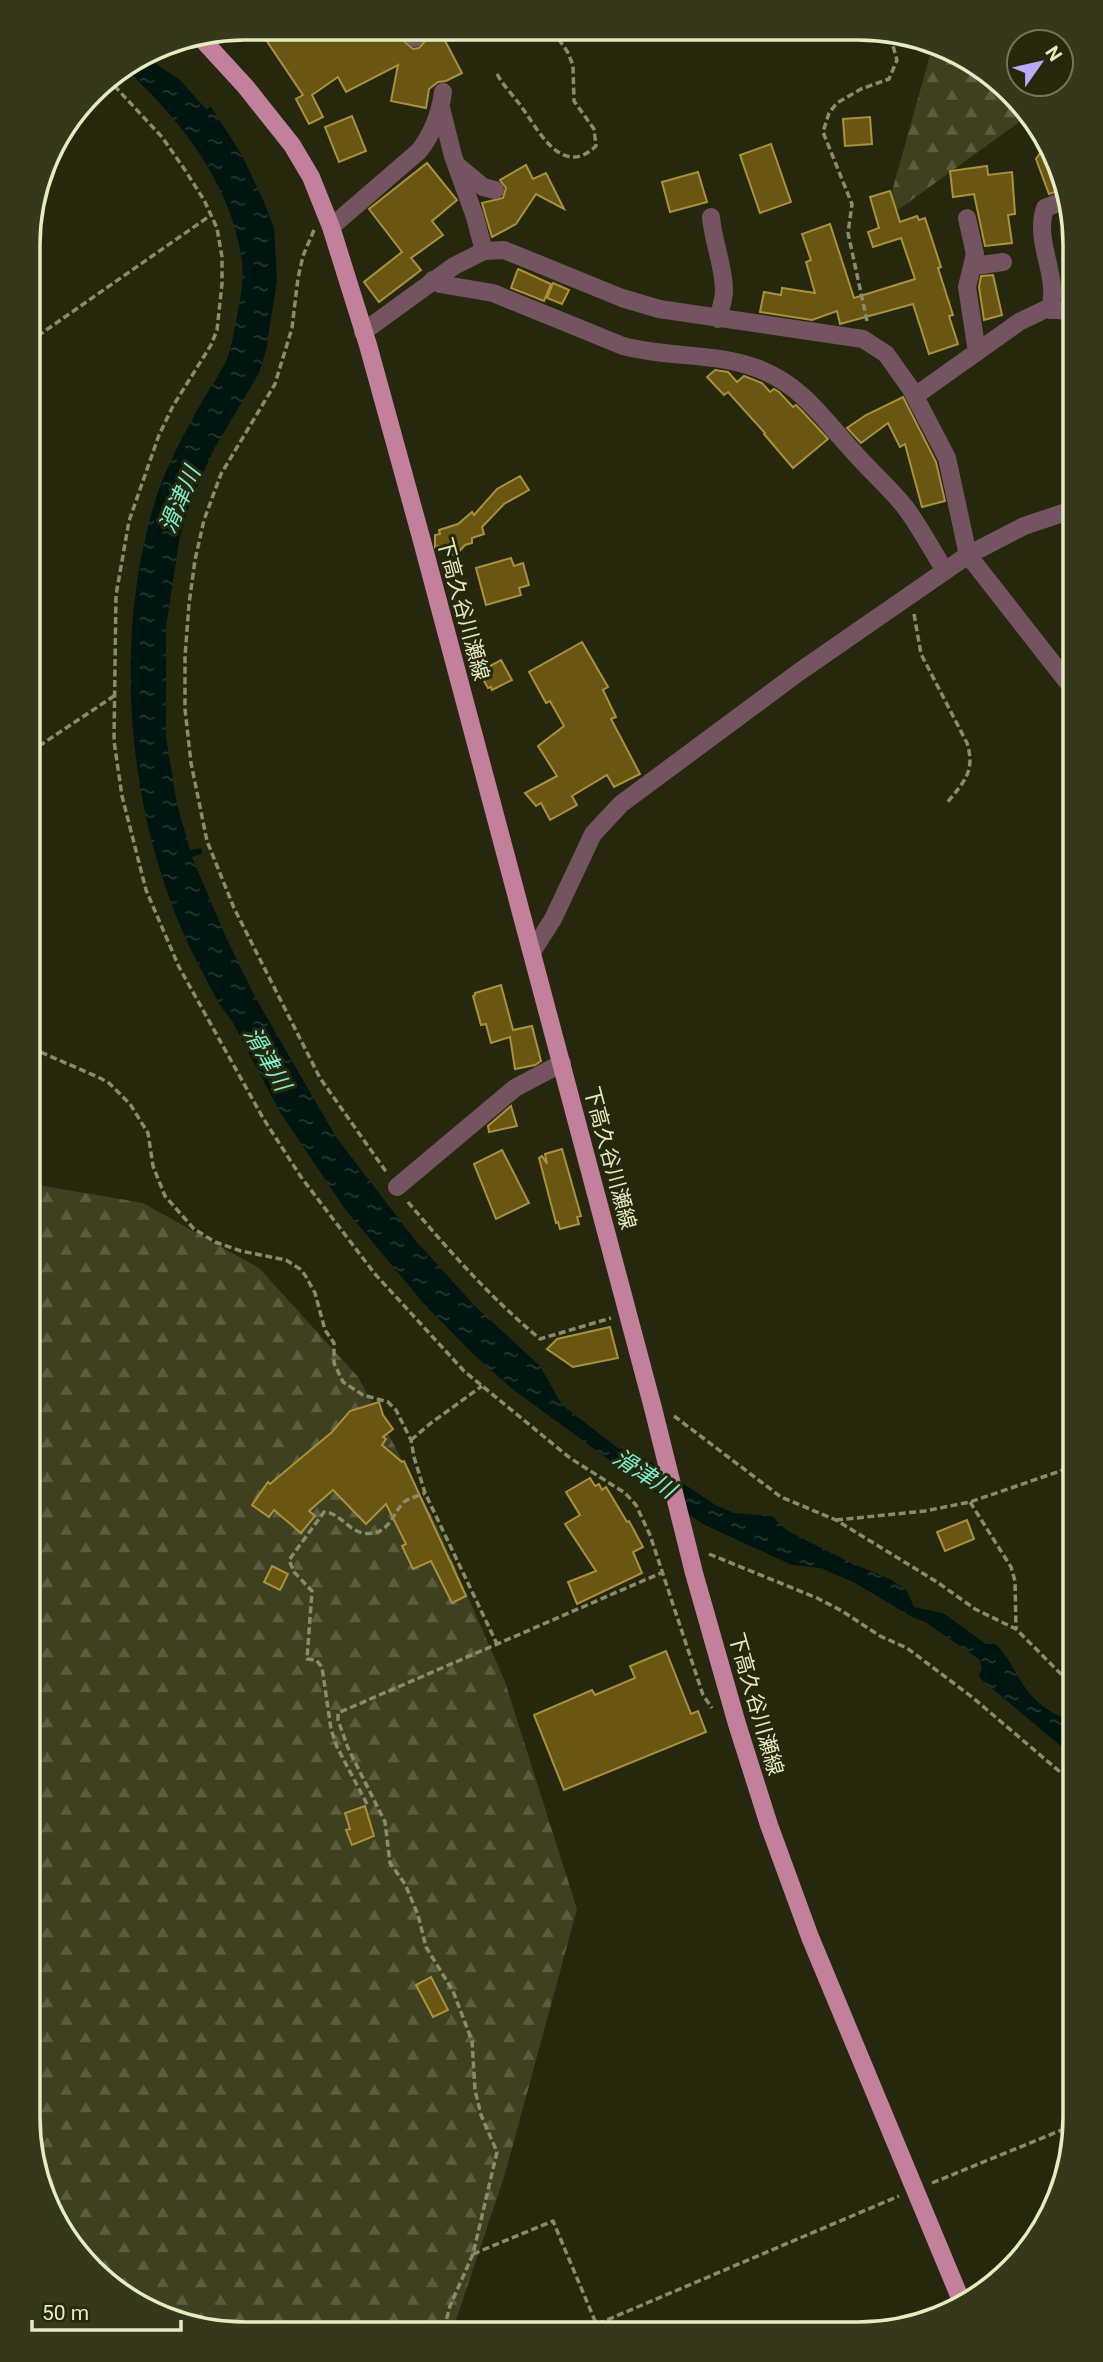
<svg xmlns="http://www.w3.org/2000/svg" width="1103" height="2362" font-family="Roboto,'Noto Sans JP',sans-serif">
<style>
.forest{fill:url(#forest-firs)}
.water{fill:url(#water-ripples)}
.building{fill:#695613;stroke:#aa913e;stroke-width:2}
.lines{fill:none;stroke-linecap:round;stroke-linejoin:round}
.path{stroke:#898c6a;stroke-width:3.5;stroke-dasharray:7 3.5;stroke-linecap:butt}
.minor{stroke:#755461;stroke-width:18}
.major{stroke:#c3809d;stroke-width:18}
.labels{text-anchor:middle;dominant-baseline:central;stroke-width:6;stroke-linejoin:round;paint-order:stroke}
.street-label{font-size:21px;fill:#e6ebc2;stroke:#26280d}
.water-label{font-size:23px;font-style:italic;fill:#7deece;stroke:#26280d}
.rim{fill:none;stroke:#e6ebc2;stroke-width:3.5}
</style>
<defs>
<pattern id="forest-firs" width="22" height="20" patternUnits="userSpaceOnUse" patternTransform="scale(1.75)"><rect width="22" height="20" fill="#3e4120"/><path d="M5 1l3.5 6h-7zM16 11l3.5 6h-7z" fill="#5a5d3f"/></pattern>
<pattern id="water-ripples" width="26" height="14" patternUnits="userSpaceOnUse" patternTransform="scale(1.75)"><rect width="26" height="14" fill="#00150f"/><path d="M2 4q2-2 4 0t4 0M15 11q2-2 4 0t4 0" fill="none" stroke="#253730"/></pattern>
</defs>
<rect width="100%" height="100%" fill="#26280d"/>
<!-- forest -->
<g class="forest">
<polygon points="932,48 1001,82 1029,115 884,220"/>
<polygon points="32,1184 143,1203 259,1268 358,1377 438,1528 505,1682 577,1909 505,2174 453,2329 203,2330 102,2280 64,2237 35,2174"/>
</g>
<!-- water -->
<path class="water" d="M144 56 179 79 206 109 211 107 242 155 264 202 274 228 277 280 266 351 259 373 214 449 190 503 180 536 166 627V737L177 804 190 850 201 848 202 854 192 857 225 935 255 997 336 1137 415 1240 474 1305 540 1366 562 1405 618 1448 645 1458 717 1506 734 1513 772 1516 788 1531 847 1561 892 1580 907 1591 914 1607 943 1613 986 1644H995C1009 1656 1014 1672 1024 1686 1037 1704 1052 1715 1073 1721V1756L982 1680 979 1676 982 1669 980 1660 925 1622 912 1617 855 1583 821 1568 792 1565 705 1525 642 1484 511 1388 471 1352 425 1305 345 1209 280 1112 232 1021C217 1004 208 982 197 962 129 828 111 653 153 508 164 469 184 434 204 398 212 385 222 371 228 357 231 347 233 336 235 326 239 306 244 284 242 263 233 186 180 118 124 68Z"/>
<!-- building -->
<g class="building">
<polygon points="258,28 401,29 405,42 413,49 419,48 426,40 441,33 462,73 446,81 438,82 429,89 426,108 391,101 398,65 346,92 338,77 312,95 323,117 309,124 296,99 303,95"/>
<polygon points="352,116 366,151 339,162 325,127"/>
<polygon points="870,117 872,144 845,146 843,119"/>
<polygon points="1048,142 1067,188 1049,194 1036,159"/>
<polygon points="771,144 791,202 760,213 740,155"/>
<polygon points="427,163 457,200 432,221 443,235 411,258 421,270 379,302 364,282 402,252 369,209"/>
<polygon points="526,165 533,179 546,173 564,209 536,194 516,224 492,237 482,203 503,198 506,188 500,180"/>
<polygon points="987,166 988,175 1012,172 1015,214 1008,215 1012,243 985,246 974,194 953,197 950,171"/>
<polygon points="698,172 707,202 670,212 662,182"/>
<polygon points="890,191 900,222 917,216 919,220 925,218 941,267 938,268 953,315 949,316 958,344 929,354 913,304 840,324 837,311 812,320 760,312 764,292 781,295 782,288 815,293 806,262 811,260 802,234 830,224 854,298 915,279 901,238 873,247 868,232 879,228 870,197"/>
<polygon points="518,269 551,284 544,301 511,288"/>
<polygon points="993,275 1002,315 984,320 979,287 981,276"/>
<polygon points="553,283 569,290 562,304 547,298"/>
<polygon points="715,370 728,372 737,382 744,376 762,383 770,392 774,389 779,392 793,407 796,405 802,411 828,439 793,468 764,434 765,433 728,392 724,395 707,377"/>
<polygon points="903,397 936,462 945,501 922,507 905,444 900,447 888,423 861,443 847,428 866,415"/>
<polygon points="520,476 529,490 504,504 482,527 484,534 472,538 472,543 465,545 455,556 449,551 445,551 445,549 439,551 438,546 435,547 435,535 440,534 439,530 458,524 472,512 474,515 497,489"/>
<polygon points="511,558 514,566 523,563 529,585 519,588 521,595 486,605 476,568"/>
<polygon points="582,642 608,687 603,690 616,717 611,719 640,774 614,787 607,775 572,796 577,805 550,820 541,803 536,806 525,793 557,776 538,746 564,726 550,701 546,703 529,672"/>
<polygon points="501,660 512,680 492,690 491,687 488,688 479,672"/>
<polygon points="501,985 513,1030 532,1026 541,1061 535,1065 515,1069 510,1037 491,1043 486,1024 481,1025 473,996 475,995 475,993"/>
<polygon points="511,1106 517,1126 489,1132 488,1126"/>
<polygon points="562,1149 581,1216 577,1217 579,1224 560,1229 558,1222 556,1223 539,1158 542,1156 547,1164 545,1154"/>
<polygon points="502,1150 529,1203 496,1219 474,1164"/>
<polygon points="610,1327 618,1358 573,1367 547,1349 557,1339"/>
<polygon points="379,1402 383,1415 393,1429 383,1437 386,1439 382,1445 402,1462 404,1461 466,1596 452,1603 431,1561 413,1569 402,1546 406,1544 386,1504 366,1524 333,1490 309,1511 315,1516 301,1533 274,1510 269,1517 252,1505 268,1482 270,1484 332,1432 350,1411"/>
<polygon points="590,1478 595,1486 599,1484 602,1490 606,1487 627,1522 629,1521 643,1547 633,1552 642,1573 577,1604 568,1582 596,1571 565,1524 580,1515 566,1492"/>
<polygon points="967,1520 974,1539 945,1551 937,1532"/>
<polygon points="272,1566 288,1574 280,1590 264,1582"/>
<polygon points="666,1651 691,1714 698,1711 706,1732 564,1790 534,1715 592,1690 595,1695 635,1678 630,1666"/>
<polygon points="365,1806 374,1836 352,1845 346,1830 350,1829 345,1813"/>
<polygon points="431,1977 448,2010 433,2017 416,1985"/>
</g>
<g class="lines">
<!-- path -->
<g class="path">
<path d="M497 74C504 87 515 97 523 109 540 133 563 178 596 146L594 129 574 101 573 65 567 51 552 30"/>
<polyline points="107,78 162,137 185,170 204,200 217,228 222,257 222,284 217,330 211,345 173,406 159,435 129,521 116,595 114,741 122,796 146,890 179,967 263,1118 301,1177 375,1274 464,1371 570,1458 625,1493 636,1505 650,1535 703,1695 712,1708"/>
<polyline points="314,230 303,256 298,278 292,328 275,384 221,474 204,520 195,560 189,604 185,656 185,709 191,763 207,841 234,908 320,1078 387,1173"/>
<polyline points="867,321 848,233 852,204 823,132 829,113 837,103 861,89 889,79 897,60 889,32"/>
<polyline points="29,342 211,215"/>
<path d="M914 614 921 654 967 743C976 772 963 783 946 804"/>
<polyline points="30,752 114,696"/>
<polyline points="31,1048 98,1077 109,1083 130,1104 148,1133 153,1166 165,1196 194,1229 215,1242 241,1251 286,1260 300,1269 305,1275 315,1293 325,1330 334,1343 334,1363 343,1382 363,1395 388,1402 396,1410 411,1440 414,1457 425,1493 497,1644"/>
<path d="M408 1202C449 1251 491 1298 540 1339L611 1318"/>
<polyline points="674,1416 781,1497 836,1520 937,1582 975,1609 1016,1629 1073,1686"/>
<polyline points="411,1440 431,1423 482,1386"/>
<polyline points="970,1502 1011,1567 1015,1581 1016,1629"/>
<polyline points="836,1520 925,1511 970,1502 1072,1467"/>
<polyline points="709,1554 817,1598 842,1611 880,1636 907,1648 972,1697 1073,1783"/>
<path d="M367 1804 337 1747 331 1729 322 1667 316 1660 307 1659 312 1591 294 1572 289 1560 324 1512C341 1513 347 1530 363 1533 389 1537 391 1515 404 1502 409 1498 419 1496 425 1493"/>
<polyline points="932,2183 1074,2125"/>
<polyline points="473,2254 553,2221 598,2328"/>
<polyline points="588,2328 899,2196"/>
<polyline points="444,2329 450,2306 473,2254 497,2152 481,2115 475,2090 472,2041 453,1991 426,1947 418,1915 405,1884 390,1863 385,1822 348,1748 338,1720 338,1713 661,1573"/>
</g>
<!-- minor -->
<g class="minor">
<polyline points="412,29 415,38"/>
<polyline points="441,108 453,156 475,217 484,251"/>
<polyline points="459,167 483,187 495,190"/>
<path d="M711 217C713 242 724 266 724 291 724 300 720 310 718 319"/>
<polyline points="967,218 975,254 967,287 977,352"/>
<path d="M331 227 419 151C433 133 440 114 443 92"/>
<polyline points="974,266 1003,262"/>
<path d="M433 280 440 284 493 293 623 346C668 358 714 352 759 369 802 386 822 417 851 449 868 469 889 487 905 507 920 527 932 550 945 571"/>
<path d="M1051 310C1051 302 1053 294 1052 287 1050 260 1036 235 1045 208L1068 199"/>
<polyline points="363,332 454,266 484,251 504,250 622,298 659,309 863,339 886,354 911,389 947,458 968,555 1069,684"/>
<polyline points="915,396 1019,322 1046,309 1068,311"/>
<polyline points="532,952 553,919 593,834 621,804 799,672 968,555 1024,526 1069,511"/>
<polyline points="397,1187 515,1088 562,1063"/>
</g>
<!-- major -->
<polyline class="major" points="200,37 245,86 292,145 311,177 331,227 368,345 422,541 653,1408 694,1573 737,1724 769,1825 810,1937 963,2305"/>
</g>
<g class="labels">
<!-- street labels -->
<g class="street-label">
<text transform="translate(463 609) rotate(75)">下高久谷川瀬線</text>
<text transform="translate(610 1158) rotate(75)">下高久谷川瀬線</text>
<text transform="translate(756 1704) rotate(74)">下高久谷川瀬線</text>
</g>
<!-- water labels -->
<g class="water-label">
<text transform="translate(180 500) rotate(-67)">滑津川</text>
<text transform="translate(267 1059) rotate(60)">滑津川</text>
<text transform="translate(644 1474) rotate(33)">滑津川</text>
</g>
</g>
<!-- crop -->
<path d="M0 0H1103V2362H0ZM245 40H858A205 205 0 0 1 1063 245V2117A205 205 0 0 1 858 2322H245A205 205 0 0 1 40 2117V245A205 205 0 0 1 245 40Z" fill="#35381b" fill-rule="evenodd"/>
<path class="rim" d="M245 40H858A205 205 0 0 1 1063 245V2117A205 205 0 0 1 858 2322H245A205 205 0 0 1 40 2117V245A205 205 0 0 1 245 40Z"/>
<!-- north arrow -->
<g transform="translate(1040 63) rotate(56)"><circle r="33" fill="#26280d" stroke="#737655" stroke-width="2"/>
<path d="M0-5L12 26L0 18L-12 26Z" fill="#b9abf7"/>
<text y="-10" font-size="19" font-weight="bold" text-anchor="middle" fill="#e6ebc2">N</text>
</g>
<!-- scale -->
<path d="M32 2320v10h149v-10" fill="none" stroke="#e6ebc2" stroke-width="3.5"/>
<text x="42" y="2320" font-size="21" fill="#e6ebc2" stroke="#26280d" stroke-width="5" paint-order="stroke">50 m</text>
</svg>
